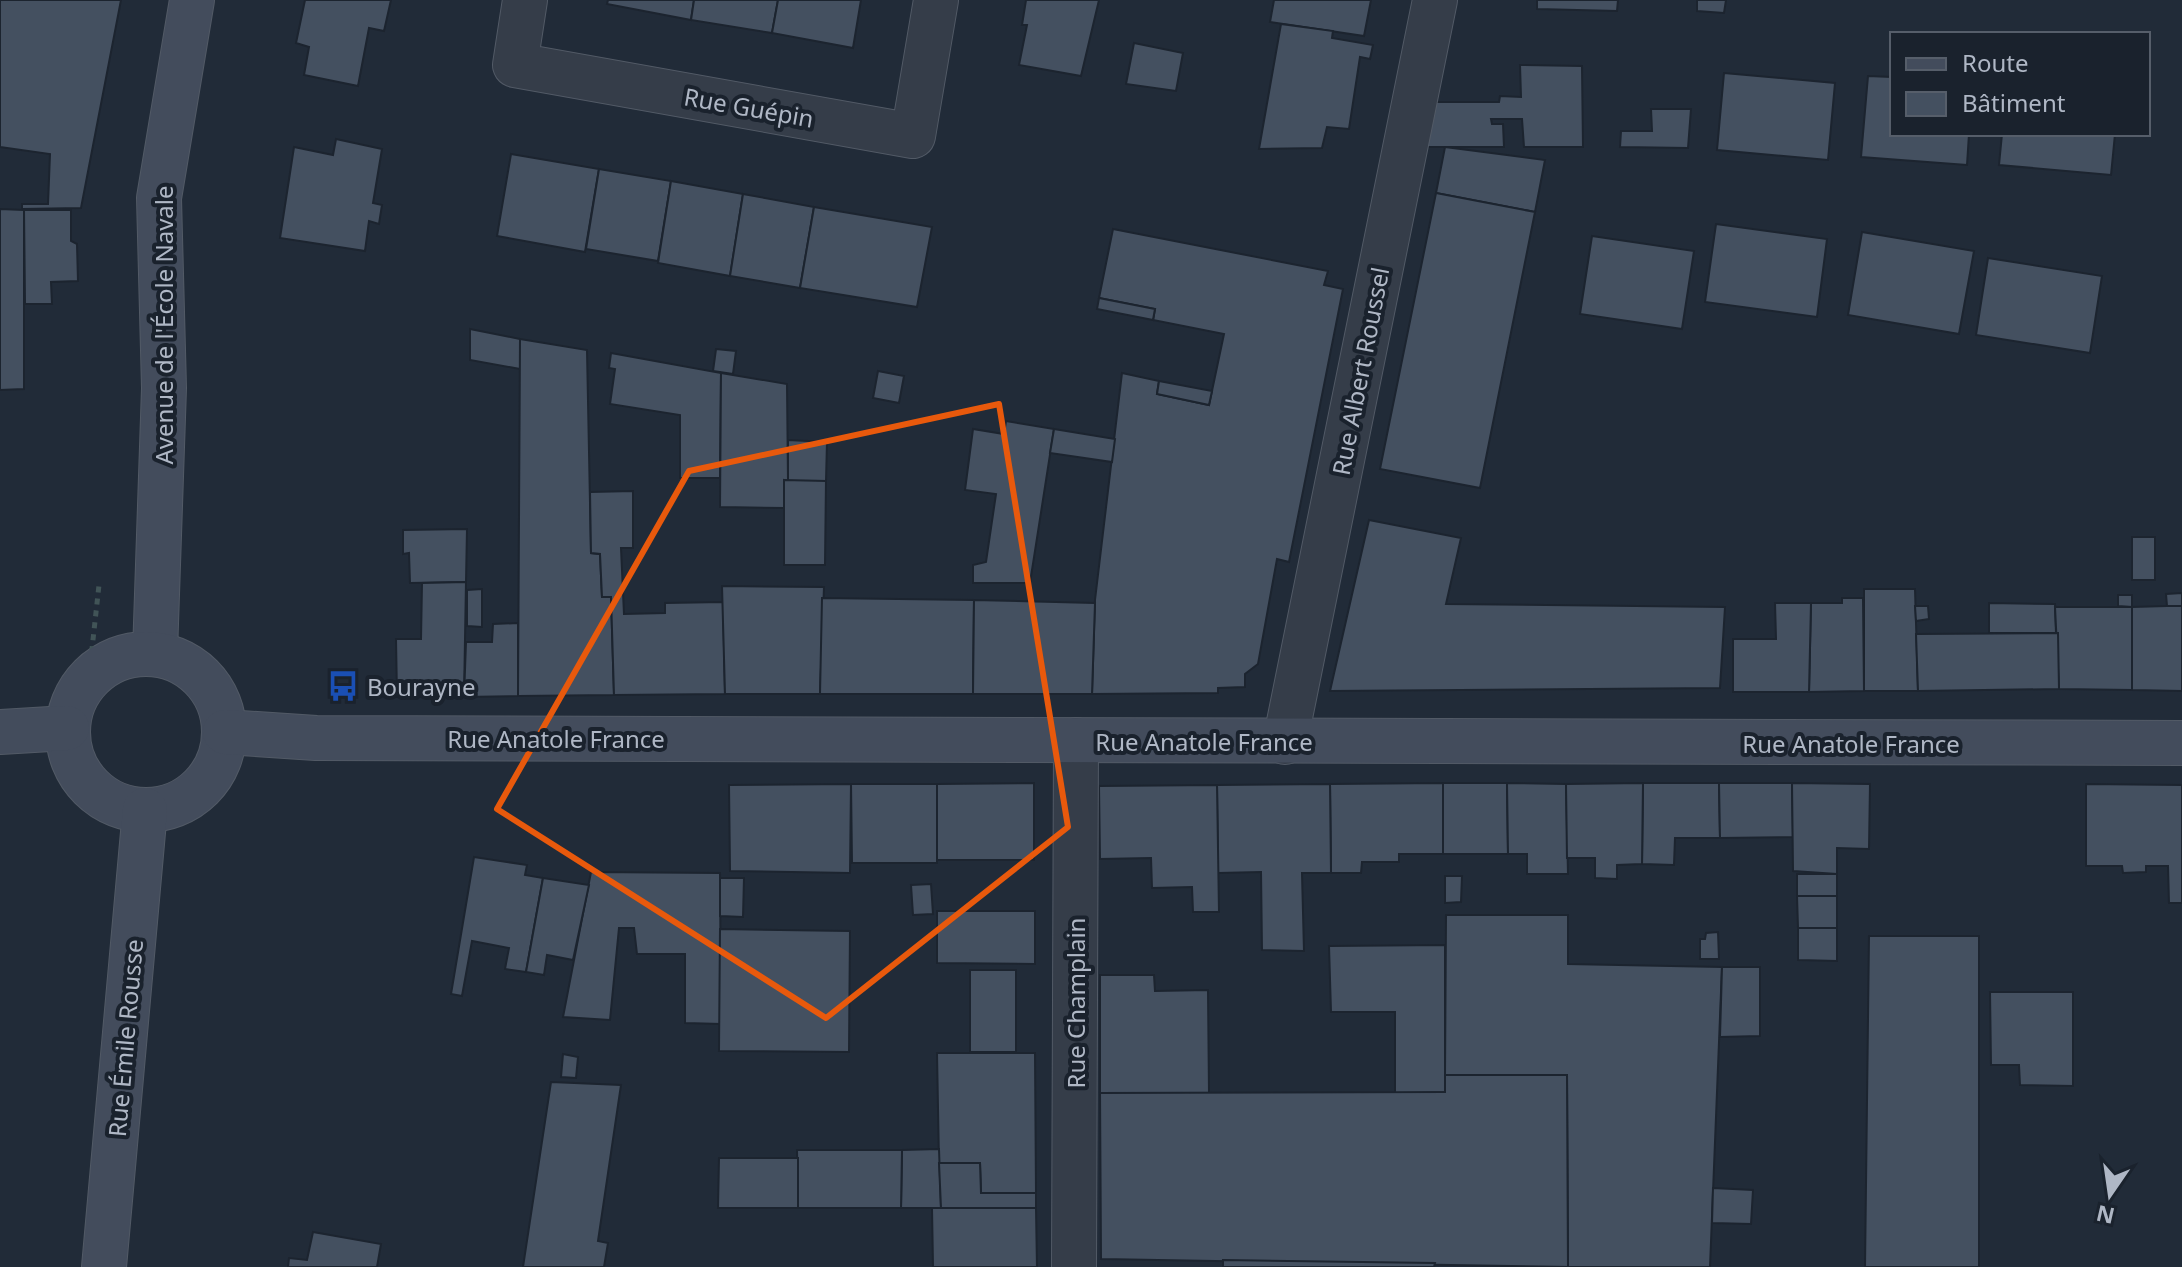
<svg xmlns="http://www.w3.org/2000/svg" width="2182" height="1267" font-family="'Noto Sans',sans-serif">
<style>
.building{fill:#445060;stroke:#1c242f;stroke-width:2}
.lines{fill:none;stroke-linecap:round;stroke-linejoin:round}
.street-casing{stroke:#525a66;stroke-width:46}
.secondary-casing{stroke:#525a66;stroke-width:46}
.path{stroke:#415457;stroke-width:5;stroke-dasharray:6 6;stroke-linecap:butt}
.street{stroke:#353d49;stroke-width:44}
.secondary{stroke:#434c5c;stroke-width:44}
.marked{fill:none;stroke:#e8590c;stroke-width:6;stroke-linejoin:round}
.labels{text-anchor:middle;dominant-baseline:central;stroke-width:8;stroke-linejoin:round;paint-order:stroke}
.street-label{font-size:24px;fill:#afb7c5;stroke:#1a222d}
.poi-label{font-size:24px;fill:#afb7c5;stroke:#1a222d;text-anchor:start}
</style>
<rect width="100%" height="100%" fill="#212b38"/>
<!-- building -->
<g class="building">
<polygon points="0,0 121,0 81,208 22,209 22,204 48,204 50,154 0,147"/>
<polygon points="305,0 391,0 384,31 369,28 358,86 304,75 309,47 296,43"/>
<polygon points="608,0 694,0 691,20 607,4"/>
<polygon points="694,0 778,0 772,33 691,20"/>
<polygon points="778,0 861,0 853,48 772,33"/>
<polygon points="1026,0 1099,0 1081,76 1019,65 1027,25 1022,25"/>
<polygon points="1274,0 1371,0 1364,36 1270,22"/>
<polygon points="1537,0 1618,0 1617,11 1537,9"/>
<polygon points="1697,0 1726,0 1724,13 1697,11"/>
<polygon points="1281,24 1333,31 1332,38 1373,45 1370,59 1360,57 1349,129 1327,127 1322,148 1259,149"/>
<polygon points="1134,43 1183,53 1176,91 1126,84"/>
<polygon points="1520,65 1582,66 1583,147 1524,147 1522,119 1491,119 1492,124 1503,124 1504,147 1426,147 1435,102 1499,102 1500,96 1521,97"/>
<polygon points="1724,73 1835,83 1828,160 1717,150"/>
<polygon points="1868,76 1892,77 1892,134 1969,134 1967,165 1861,157"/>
<polygon points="1651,109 1691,109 1688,148 1620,147 1621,131 1652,131"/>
<polygon points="2002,134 2115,134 2111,175 1999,165"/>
<polygon points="336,139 382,149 373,203 382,205 379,224 369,221 365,251 280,238 294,147 333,155"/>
<polygon points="1445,147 1545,160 1535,212 1436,193"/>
<polygon points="511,154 599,169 585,252 497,236"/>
<polygon points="599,169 671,181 658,261 586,249"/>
<polygon points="671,181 743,194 730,276 658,263"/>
<polygon points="1436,193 1535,212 1480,488 1380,469"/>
<polygon points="743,194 814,207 800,288 730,276"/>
<polygon points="814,207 932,227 917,307 800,288"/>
<polygon points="0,209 24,210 24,389 0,390"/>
<polygon points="24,210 71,210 71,241 77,244 78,281 51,282 52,304 25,304"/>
<polygon points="1716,224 1827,239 1817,317 1705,302"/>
<polygon points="1113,229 1328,271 1324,285 1343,289 1289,562 1277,559 1258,664 1245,674 1245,687 1218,688 1218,693 1092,694 1095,600 1122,373 1159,381 1157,394 1209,405 1224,334 1153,320 1155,309 1099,298"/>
<polygon points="1862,232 1974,251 1959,334 1848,315"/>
<polygon points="1592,236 1694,251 1682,329 1580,314"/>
<polygon points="1988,258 2102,276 2090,353 1976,335"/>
<polygon points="1099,298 1155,309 1153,320 1097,309"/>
<polygon points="470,329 520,339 520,369 470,360"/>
<polygon points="520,339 587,350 591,553 600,554 602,597 611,597 614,695 518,696"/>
<polygon points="716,349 736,351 733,374 713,371"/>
<polygon points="611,353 721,373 720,478 680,478 680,415 610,404 615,369 609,368"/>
<polygon points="878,371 904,376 899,403 873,398"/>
<polygon points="721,373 787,384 788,481 784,480 784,508 720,507"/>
<polygon points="1159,381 1212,391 1209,405 1157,394"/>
<polygon points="1006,421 1054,429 1030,583 973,583 973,565 986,562 996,494 965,490 973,429 1004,434"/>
<polygon points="1054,429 1115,439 1112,462 1050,453"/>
<polygon points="788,440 827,442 826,481 788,481"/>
<polygon points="784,480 826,481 825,565 784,565"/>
<polygon points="633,491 633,548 621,548 624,614 665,613 665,603 723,602 725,694 614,695 611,597 602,597 600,554 591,553 590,492"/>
<polygon points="1369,520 1461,538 1446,604 1725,607 1720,688 1330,691"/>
<polygon points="467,529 466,582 410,583 409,553 403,554 403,530"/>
<rect x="2132" y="537" width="23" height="43"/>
<polygon points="466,582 464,697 397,697 396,639 421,639 422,583"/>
<polygon points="722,586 824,587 820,694 725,694"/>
<polygon points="482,589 482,627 467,626 467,590"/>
<polygon points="1864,589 1915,589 1918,691 1864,691"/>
<polygon points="2182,593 2182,606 2167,606 2166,594"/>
<polygon points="2118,595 2132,595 2132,607 2118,606"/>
<polygon points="822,598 974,600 973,694 820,694"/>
<polygon points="1842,598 1863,598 1864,691 1809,692 1811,603 1842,603"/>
<polygon points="974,600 1095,603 1092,694 973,694"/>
<polygon points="1775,603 1811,603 1809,692 1733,692 1733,639 1776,639"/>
<polygon points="1989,603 2055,604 2056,633 1989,633"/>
<polygon points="1915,606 1928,606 1929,619 1916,621"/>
<polygon points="2167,606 2182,606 2182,691 2132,690 2132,607"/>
<polygon points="2055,607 2132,607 2132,690 2059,689"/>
<polygon points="518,623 518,696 464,697 466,642 492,642 493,624"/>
<polygon points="2058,633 2059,689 1918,691 1916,634"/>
<polygon points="1034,783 1034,860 937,860 937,784"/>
<polygon points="1443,783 1507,783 1508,854 1443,854"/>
<polygon points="1443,783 1443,854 1399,854 1399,862 1362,862 1361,873 1331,873 1330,784"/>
<polygon points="1507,783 1566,784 1568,874 1527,874 1527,854 1508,854"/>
<polygon points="1643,783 1719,783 1720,838 1675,838 1674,865 1642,864"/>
<polygon points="1643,783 1642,864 1617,865 1617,879 1595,878 1595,858 1567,858 1566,784"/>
<polygon points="1719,783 1792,783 1793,837 1720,838"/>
<polygon points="1792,783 1870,784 1869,849 1837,848 1837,874 1793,871"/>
<polygon points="851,784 937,784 937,863 852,863"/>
<polygon points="851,784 850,873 730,871 729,785"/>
<polygon points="1330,784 1331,873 1302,873 1304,951 1262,950 1261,872 1218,873 1217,785"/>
<polygon points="2086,784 2182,785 2182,903 2169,903 2168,866 2146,866 2146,872 2123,873 2122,866 2086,866"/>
<polygon points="1217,785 1219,912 1193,912 1192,887 1152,888 1151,858 1100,859 1099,786"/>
<polygon points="474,857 527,865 525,875 543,878 526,972 505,969 509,948 472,941 462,996 451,994"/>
<polygon points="591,872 720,873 721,1024 685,1023 685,954 637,954 634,928 619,928 610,1020 563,1017"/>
<rect x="1797" y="874" width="40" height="22"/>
<polygon points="1445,876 1462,876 1461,902 1445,903"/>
<polygon points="543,878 589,885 573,960 547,955 544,975 526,972"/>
<polygon points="720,878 744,878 743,917 720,916"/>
<polygon points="931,884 933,914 913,915 911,885"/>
<polygon points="1797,896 1837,896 1837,928 1798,928"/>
<polygon points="937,911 1035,911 1035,964 937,963"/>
<polygon points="1446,915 1568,915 1568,964 1722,967 1710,1267 1568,1267 1567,1075 1445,1075"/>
<polygon points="1798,928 1837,928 1837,961 1798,960"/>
<polygon points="720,929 850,931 849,1052 719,1051"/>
<polygon points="1718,932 1719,959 1700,959 1700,939 1705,939 1706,933"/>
<polygon points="1869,936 1979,936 1979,1267 1865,1267"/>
<polygon points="1445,945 1445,1092 1395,1093 1395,1012 1331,1012 1329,946"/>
<polygon points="1722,967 1760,967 1760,1036 1720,1037"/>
<rect x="970" y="970" width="46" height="82"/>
<polygon points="1100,975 1154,975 1155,991 1208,990 1209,1093 1100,1093"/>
<polygon points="1990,992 2073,992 2073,1086 2020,1085 2019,1065 1991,1065"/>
<polygon points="937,1053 1035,1053 1036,1193 981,1193 980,1163 939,1163"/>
<polygon points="563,1054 578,1057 576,1078 561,1077"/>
<polygon points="1445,1075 1567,1075 1568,1267 1101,1259 1100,1093 1445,1092"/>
<polygon points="551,1082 621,1085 598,1241 608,1243 604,1267 523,1267"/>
<polygon points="939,1149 941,1208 901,1208 902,1150"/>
<polygon points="797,1150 902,1150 901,1208 798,1208"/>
<polygon points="719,1158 798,1158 798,1208 718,1208"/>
<polygon points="939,1163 980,1163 981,1193 1036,1193 1036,1208 941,1208"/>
<polygon points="1713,1188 1753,1190 1751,1224 1712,1223"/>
<polygon points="932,1208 1036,1208 1037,1267 933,1267"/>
<polygon points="313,1232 381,1244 377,1267 288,1267 289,1258 307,1260"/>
<polygon points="1223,1260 1435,1263 1434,1267 1223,1267"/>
</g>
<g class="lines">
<defs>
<g id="street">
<polyline points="525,0 515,65 913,136 936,0"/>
<polyline points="1285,742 1435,0"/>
<polyline points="1074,1267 1076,740"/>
</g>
<g id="secondary">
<polyline points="155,653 164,388 159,198 192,0"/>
<circle cx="146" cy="732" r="78"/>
<polyline points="0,732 67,728"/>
<polyline points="225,732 316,738 2182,743"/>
<polyline points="104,1267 145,810"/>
</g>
</defs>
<!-- street casing -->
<use href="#street" class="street-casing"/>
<!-- secondary casing -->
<use href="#secondary" class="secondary-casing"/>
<!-- path -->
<polyline class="path" points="89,676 99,585"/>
<!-- street -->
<use href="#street" class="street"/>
<!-- secondary -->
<use href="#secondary" class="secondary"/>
</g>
<!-- marked area -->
<path class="marked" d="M999 404 1068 827 826 1018 497 809 689 471Z"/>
<!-- icons -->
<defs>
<symbol id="bus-bare" viewBox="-9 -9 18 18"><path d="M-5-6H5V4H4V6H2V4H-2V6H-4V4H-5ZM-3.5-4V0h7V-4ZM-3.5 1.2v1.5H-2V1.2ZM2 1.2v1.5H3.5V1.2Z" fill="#1a4fb4" stroke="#1a222d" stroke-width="2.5" paint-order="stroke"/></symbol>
</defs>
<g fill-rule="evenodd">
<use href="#bus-bare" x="321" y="664" width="44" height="44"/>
</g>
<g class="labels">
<!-- street labels -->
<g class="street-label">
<text transform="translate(749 107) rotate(10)">Rue Guépin</text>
<text transform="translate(163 325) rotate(-90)">Avenue de l'École Navale</text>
<text transform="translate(1360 371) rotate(-79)">Rue Albert Roussel</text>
<text x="556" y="738">Rue Anatole France</text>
<text x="1204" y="741">Rue Anatole France</text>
<text x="1851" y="743">Rue Anatole France</text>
<text transform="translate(1075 1003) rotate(-90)">Rue Champlain</text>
<text transform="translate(125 1038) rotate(-85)">Rue Émile Rousse</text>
</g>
<!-- poi labels -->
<g class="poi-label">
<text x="367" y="686">Bourayne</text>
</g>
</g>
<!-- legend -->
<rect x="1890" y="32" width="260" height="104" fill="#1a222d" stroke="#565e6a" stroke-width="2"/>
<rect x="1906" y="58" width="40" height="12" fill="#434c5c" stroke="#565e6a" stroke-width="2"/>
<text x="1962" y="72" font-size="24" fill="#afb7c5">Route</text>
<rect x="1906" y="92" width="40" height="24" fill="#445060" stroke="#565e6a" stroke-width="2"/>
<text x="1962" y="112" font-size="24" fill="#afb7c5">Bâtiment</text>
<!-- north arrow -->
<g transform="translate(2110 1195) rotate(193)" stroke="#1a222d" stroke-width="6" paint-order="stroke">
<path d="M0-6L14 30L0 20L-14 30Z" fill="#afb7c5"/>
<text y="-12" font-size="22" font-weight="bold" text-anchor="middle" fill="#afb7c5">N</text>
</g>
</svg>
